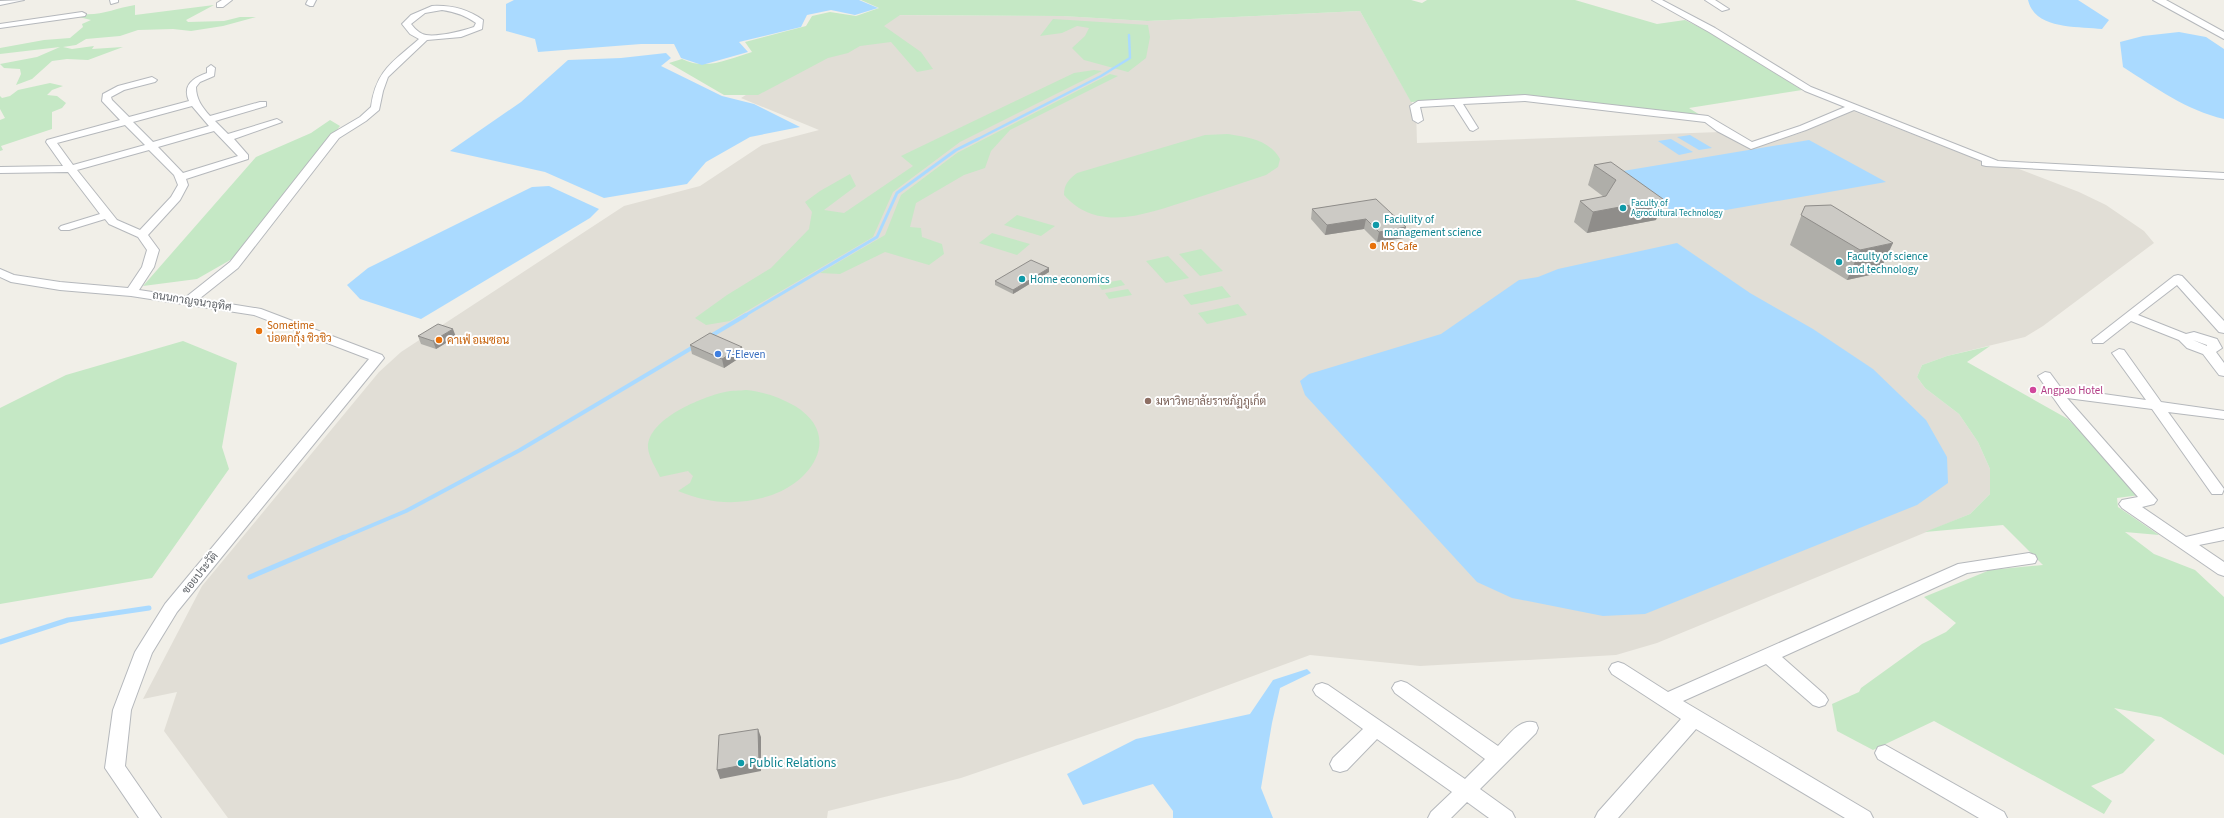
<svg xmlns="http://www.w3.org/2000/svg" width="2224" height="818" font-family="'Source Sans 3',Sarabun,sans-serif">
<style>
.education{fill:#e1ded6}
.green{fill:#c5e8c5}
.water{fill:#aadaff}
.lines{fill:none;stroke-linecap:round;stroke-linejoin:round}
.stream-far3{stroke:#aadaff;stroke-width:2.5}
.stream-far2{stroke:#aadaff;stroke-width:3}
.stream-far1{stroke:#aadaff;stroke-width:4}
.stream{stroke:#aadaff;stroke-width:5}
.minor-casing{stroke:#b5b8bc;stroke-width:2}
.tertiary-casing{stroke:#b5b8bc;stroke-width:2}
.minor{fill:#fff;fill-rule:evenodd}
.tertiary{fill:#fff;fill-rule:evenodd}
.wall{fill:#afaea9}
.shaded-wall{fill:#8f8d8a}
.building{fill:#cccac5;stroke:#8f8d8a}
.culture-dot{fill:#0f9aa8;stroke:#fff;stroke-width:1.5}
.food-dot{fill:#e8710a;stroke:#fff;stroke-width:1.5}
.shop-dot{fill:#3f7fe0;stroke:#fff;stroke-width:1.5}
.hotel-dot{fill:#d1479c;stroke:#fff;stroke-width:1.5}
.education-dot{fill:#8d6e63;stroke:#fff;stroke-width:1.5}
.labels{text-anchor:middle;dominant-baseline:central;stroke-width:4;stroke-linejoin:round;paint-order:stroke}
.far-culture-label{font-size:9px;fill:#0d838f;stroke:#fff;text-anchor:start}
.culture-label{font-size:11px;fill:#0d838f;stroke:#fff;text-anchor:start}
.food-label{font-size:11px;fill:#c56008;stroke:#fff;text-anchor:start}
.street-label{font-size:11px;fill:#5f6368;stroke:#fff}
.shop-label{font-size:11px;fill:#366cbe;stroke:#fff;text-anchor:start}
.hotel-label{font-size:11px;fill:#b23c85;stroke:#fff;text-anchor:start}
.education-label{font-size:11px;fill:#785e54;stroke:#fff;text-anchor:start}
.near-culture-label{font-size:13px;fill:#0d838f;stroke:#fff;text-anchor:start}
</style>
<rect width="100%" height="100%" fill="#f1efe8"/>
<!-- education -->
<polygon class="education" points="1360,11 1416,110 1417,143 1720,132 1749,148 1798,134 1853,111 1986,163 1998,167 2019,169 2079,192 2106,205 2144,231 2154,243 2043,326 2025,337 1947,356 1922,365 1917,377 1925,388 1959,414 1978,442 1990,469 1990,494 1970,514 1657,643 1616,655 1420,666 1310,655 1169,707 961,778 828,811 827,818 228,818 164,731 177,692 143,699 202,586 379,372 401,352 624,206 700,186 762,145 819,130 741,98 875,15 1062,16 1147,21"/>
<!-- green -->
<g class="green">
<path d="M861 0H1411L1422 3 1427 0H1575L1657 24 1685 20 1707 31 1802 90 1689 108 1700 115 1525 95 1411 102 1360 11 1147 21 1062 16 900 15 884 26 921 52 933 69 917 72 891 42 860 46 848 53 828 58 758 95H724L669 63 682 59C706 71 728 59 752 52L745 42 806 26 812 16 830 12 856 16 879 8Z"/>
<path d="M135 5V15L214 5 186 20 188 22 224 21 240 17H256L223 26 191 31 173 29 138 30 120 36 86 39 76 45 63 47 72 49 94 46 92 49 123 47 88 60 67 59 52 61 32 79 16 85 21 74 20 69 4 68 0 64 37 57 60 47 0 54V48L44 40 70 38 83 27 82 24 91 20 79 17 82 14C101 16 116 8 135 5Z"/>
<polygon points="1053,19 1148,25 1150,37 1146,58 1128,72 1084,60 1072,48 1085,36 1089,28 1077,26 1062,33 1040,36"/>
<polygon points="1094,70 1102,71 960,142 893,192 873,237 730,321 706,325 695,318 727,295 771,268 809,229 812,212 805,202 820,191 850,174 856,186 824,210 844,213 913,166 901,156 1074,73"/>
<polygon points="1110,74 1118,76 1010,130 991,151 985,168 964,175 916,203 910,227 921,228 922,237 942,244 944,254 929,265 885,252 840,274 820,273 885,235 901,195 957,153"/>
<polygon points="50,83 63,86 52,90 47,95 57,96 66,103 62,108 52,112 52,129 1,146 3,150 0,151 0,120 5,118 0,109 0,96 2,98 10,96 18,90"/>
<polygon points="330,120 340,126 232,259 197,279 143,286 256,157 311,133"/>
<path d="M1228 134C1247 137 1270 140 1280 159L1278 167 1266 175C1242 183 1218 191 1193 199 1151 212 1099 235 1064 195 1064 184 1069 179 1077 173L1205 135Z"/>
<polygon points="1017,215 1055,226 1041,236 1004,225"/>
<polygon points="992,233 1030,244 1017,255 979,243"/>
<polygon points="1201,249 1223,271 1200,276 1179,254"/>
<polygon points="1168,256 1189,278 1166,283 1146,261"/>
<polygon points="1121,280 1125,285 1102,290 1098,284"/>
<polygon points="1222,286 1231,297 1191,305 1183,295"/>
<polygon points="1128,289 1132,295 1109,299 1105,293"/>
<polygon points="1238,304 1247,315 1207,324 1198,313"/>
<polygon points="183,341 237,363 222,447 229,469 152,578 0,604 0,408 66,375"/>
<polygon points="1990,346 1967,362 2068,419 2140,495 2117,498 2118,507 2159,535 2125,532 2154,554 2195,570 2224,597 2224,755 2161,717 2114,708 2155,740 2123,773 2091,786 2112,801 2104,814 1934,721 1873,750 1837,731 1832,704 1859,692 1861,688 1922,644 1946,632 1956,623 1924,597 1990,570 2043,565 2003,525 1925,532 1970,514 1990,494 1990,469 1978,442 1959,414 1925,388 1917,377 1922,365 1947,356"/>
<path d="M746 390C765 392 779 397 795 406 842 435 814 480 772 495 740 506 709 504 678 491L690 483 693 476 688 471 660 477C656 468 649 458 648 448 647 419 702 397 725 392 732 390 740 391 746 390Z"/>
</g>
<!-- water -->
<g class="water">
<polygon points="514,0 859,0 878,8 855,15 831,10 807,15 801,27 739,42 748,52 702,65 681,58 674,44 641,44 538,52 535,39 506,31 506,4"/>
<path d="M2028 0H2078L2109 20 2102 29C2078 26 2035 30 2028 0Z"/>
<path d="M2179 32 2206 37 2224 49V119C2186 110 2156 88 2123 67L2120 42 2143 36Z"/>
<polygon points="666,53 671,58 661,66 722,96 754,104 800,127 750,137 706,162 687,184 604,198 545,172 450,151 521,102 568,60 621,58"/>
<polygon points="1690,135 1712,148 1699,150 1677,137"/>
<polygon points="1671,139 1693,152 1679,155 1658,141"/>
<polygon points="1809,140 1886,182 1686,217 1676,214 1617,172"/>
<polygon points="549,186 599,209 590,218 421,319 360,299 347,285 368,268 532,187"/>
<polygon points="1677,243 1750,293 1813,329 1873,369 1926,420 1947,457 1948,483 1917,505 1645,614 1603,616 1512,598 1477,582 1305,395 1300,381 1309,374 1441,334 1519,280 1538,277 1558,269"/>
<polygon points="1307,669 1311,673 1280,688 1272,723 1261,788 1273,818 1173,818 1173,811 1153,784 1083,805 1067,774 1136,739 1250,714 1273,680"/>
</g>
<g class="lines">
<!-- stream-far3 -->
<polyline class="stream-far3" points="976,140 1101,76 1130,58 1129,35"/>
<!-- stream-far2 -->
<polyline class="stream-far2" points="744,316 877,237 897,193 956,150 978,139"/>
<!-- stream-far1 -->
<g class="stream-far1">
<polyline points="709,337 746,315"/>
<polyline points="342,538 406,511 520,450 695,346"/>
</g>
<!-- stream -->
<g class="stream">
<polyline points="250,577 344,537"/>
<polyline points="0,642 68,620 149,608"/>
</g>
<defs>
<g id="minor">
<polygon points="24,0 0,5 0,1"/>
<polygon points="110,0 118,0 118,2 111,4"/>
<polygon points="222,0 232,0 223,7 217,7 217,3"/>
<polygon points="308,0 316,0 313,6 310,6 306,4"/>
<polygon points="1652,0 1662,0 1715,28 1811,87 1998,161 2224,173 2224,179 1986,166 1982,165 1982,161 1854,110 1806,130 1751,149 1717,131 1705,122 1525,101 1463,104 1478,128 1473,131 1470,130 1454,105 1420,107 1423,120 1418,123 1413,120 1410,106 1418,101 1525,95 1708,116 1752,142 1800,126 1845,107 1805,91 1709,32"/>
<polygon points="1705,0 1715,0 1729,9 1722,11"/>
<path d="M432 6C451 5 467 9 483 20L482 29 461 37 427 40 388 77 383 91 379 110 366 121 339 138 238 268 199 299 261 309 382 355 384 358 177 612 152 653 131 710 125 766 161 818H139L105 768 113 710 135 652 165 604 369 359 254 315 131 296 60 290 11 282 0 277V269L14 275 60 282 128 288 142 267 147 250 138 237 109 224 105 219 69 230H61L59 228 61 226 100 214 68 172 0 173V167L63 166 46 142 47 140 120 120 102 101 103 94 118 86 152 77 157 80 155 82 124 90 111 97 112 100 129 117 189 101C182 85 193 78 207 73V68L211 65 215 68 214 76 200 82 196 87C196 99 202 107 210 116L260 102H266V106L215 121 228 134 277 119 282 122 234 139 248 155V159L186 179 188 185 180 200 148 235 159 250 154 267 139 290 186 297 230 262 331 134 360 117 371 107C376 70 393 62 419 39L410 34 402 24 411 15ZM442 10C455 12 465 15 476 23L474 27C463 31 438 37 426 35 420 34 415 29 411 24L425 13ZM192 106 209 126 153 142 133 122ZM125 125 145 145 73 165 57 143ZM214 131 238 156 183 173 158 147ZM149 150 174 175 178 185 171 197 140 230 117 220 77 170Z"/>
<polygon points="82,12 86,14 85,16 0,28 0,24"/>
<path d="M2178 275 2182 276 2224 321V333L2219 332 2177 285 2138 315 2186 334 2194 332 2217 339 2222 348 2216 352 2224 363V376L2219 375 2203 354 2187 348 2179 340 2131 321 2103 343H2093L2092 340 2174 276ZM2193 340 2207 345V346Z"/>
<polygon points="2119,349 2124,350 2161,402 2224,411 2224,419 2168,412 2224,489 2222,494 2212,494 2152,409 2067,398 2157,500 2154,504 2142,507 2186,537 2224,528 2224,540 2199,545 2224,562 2224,576 2218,574 2122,508 2119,504 2122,500 2138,497 2062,410 2038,376 2045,372 2050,373 2061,388 2146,400 2112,353"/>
<polygon points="2029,553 2035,555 2037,559 2035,563 1967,573 1782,657 1825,695 1828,700 1825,705 1819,707 1813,705 1766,664 1683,701 1870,812 1873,818 1845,818 1696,729 1618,818 1595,818 1598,812 1681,719 1612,674 1609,669 1612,664 1618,662 1624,664 1668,692 1958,564"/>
<path d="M1401 681 1407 683 1498 746C1508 736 1520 717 1536 723L1538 728 1536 733 1480 789 1512 812 1515 818H1489L1467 802 1451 818H1428L1431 812 1452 792 1377 739 1347 770 1340 772 1333 770 1330 764 1333 758 1363 729 1316 695 1313 690 1316 685 1322 683 1328 685 1465 779 1485 759 1395 693 1392 688 1395 683Z"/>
<polygon points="1885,745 2004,812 2007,818 1979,818 1878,759 1875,753 1878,747"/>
</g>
<polygon id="tertiary" points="2153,0 2166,0 2224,32 2224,39"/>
</defs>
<!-- minor casing -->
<use href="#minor" class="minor-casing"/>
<!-- tertiary casing -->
<use href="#tertiary" class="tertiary-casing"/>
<!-- minor -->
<use href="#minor" class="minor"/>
<!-- tertiary -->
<use href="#tertiary" class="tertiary"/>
</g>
<!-- wall -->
<g class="wall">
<polygon points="1594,165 1663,199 1656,220 1587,233 1574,222 1580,201 1604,197 1588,185"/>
<polygon points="1351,203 1406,227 1404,238 1377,242 1364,229 1325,235 1311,219 1312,209"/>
<polygon points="1831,205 1879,273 1847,280 1790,245 1805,206"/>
<polygon points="1049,268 1049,272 1013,294 995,285 995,281"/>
<polygon points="418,336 456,337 436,349 421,344"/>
<polygon points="690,345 742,347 744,355 724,368 692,354"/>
</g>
<!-- shaded-wall -->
<g class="shaded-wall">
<polygon points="1663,199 1656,220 1587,233 1593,212"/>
<polygon points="1366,219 1364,229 1325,235 1327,225"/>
<polygon points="1406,227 1404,238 1377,242 1379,232"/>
<polygon points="1893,243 1879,273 1847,280 1860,250"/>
<polygon points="1049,268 1049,272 1013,294 1013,290"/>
<polygon points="453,329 456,337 436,349 433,341"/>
<polygon points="742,347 744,355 724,368 722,359"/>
<polygon points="758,729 761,737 761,771 720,779 717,770"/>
</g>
<!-- building -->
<g class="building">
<polygon points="1611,162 1663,199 1593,212 1580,201 1606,196 1616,180 1594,165"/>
<polygon points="1376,199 1406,227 1379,232 1366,219 1327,225 1312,209"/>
<polygon points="1831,205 1893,243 1860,250 1801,215 1805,206"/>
<polygon points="1031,260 1049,268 1013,290 995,281"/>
<polygon points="438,324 453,329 433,341 418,336"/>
<polygon points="710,333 742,347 722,359 690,345"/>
<polygon points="758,729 759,762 717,770 719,735"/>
</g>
<!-- markers -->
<g class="culture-dot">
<circle cx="1623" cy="208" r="4"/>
<circle cx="1376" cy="225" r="4"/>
<circle cx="1839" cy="262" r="4"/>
<circle cx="1022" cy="279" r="4"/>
<circle cx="741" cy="763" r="4"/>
</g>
<g class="food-dot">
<circle cx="1373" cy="246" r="4"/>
<circle cx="259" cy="331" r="4"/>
<circle cx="439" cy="340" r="4"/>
</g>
<circle class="shop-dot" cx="718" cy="354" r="4"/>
<circle class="hotel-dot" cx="2033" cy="390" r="4"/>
<circle class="education-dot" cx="1148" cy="401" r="4"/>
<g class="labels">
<!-- far-culture labels -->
<g class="far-culture-label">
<text x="1631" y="203">Faculty of<tspan x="1631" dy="10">Agrocultural Technology</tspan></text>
</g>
<!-- culture labels -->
<g class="culture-label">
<text x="1384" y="219">Faciulity of<tspan x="1384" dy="13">management science</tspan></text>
<text x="1847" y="256">Faculty of science<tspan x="1847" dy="13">and technology</tspan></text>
<text x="1030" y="279">Home economics</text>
</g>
<!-- food labels -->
<g class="food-label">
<text x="1381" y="246">MS Cafe</text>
<text x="267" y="325">Sometime<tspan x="267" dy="13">บ่อตกกุ้ง ชิวชิว</tspan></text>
<text x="447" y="340">คาเฟ่ อเมซอน</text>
</g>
<!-- street labels -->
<g class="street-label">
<text transform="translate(192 301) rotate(9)">ถนนกาญจนาอุทิศ</text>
<text transform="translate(200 573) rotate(-51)">ซอยประวัติ</text>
</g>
<!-- shop labels -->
<g class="shop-label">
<text x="726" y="354">7-Eleven</text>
</g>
<!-- hotel labels -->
<g class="hotel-label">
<text x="2041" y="390">Angpao Hotel</text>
</g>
<!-- education labels -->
<g class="education-label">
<text x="1156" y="401">มหาวิทยาลัยราชภัฏภูเก็ต</text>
</g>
<!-- near-culture labels -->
<g class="near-culture-label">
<text x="749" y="763">Public Relations</text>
</g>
</g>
</svg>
